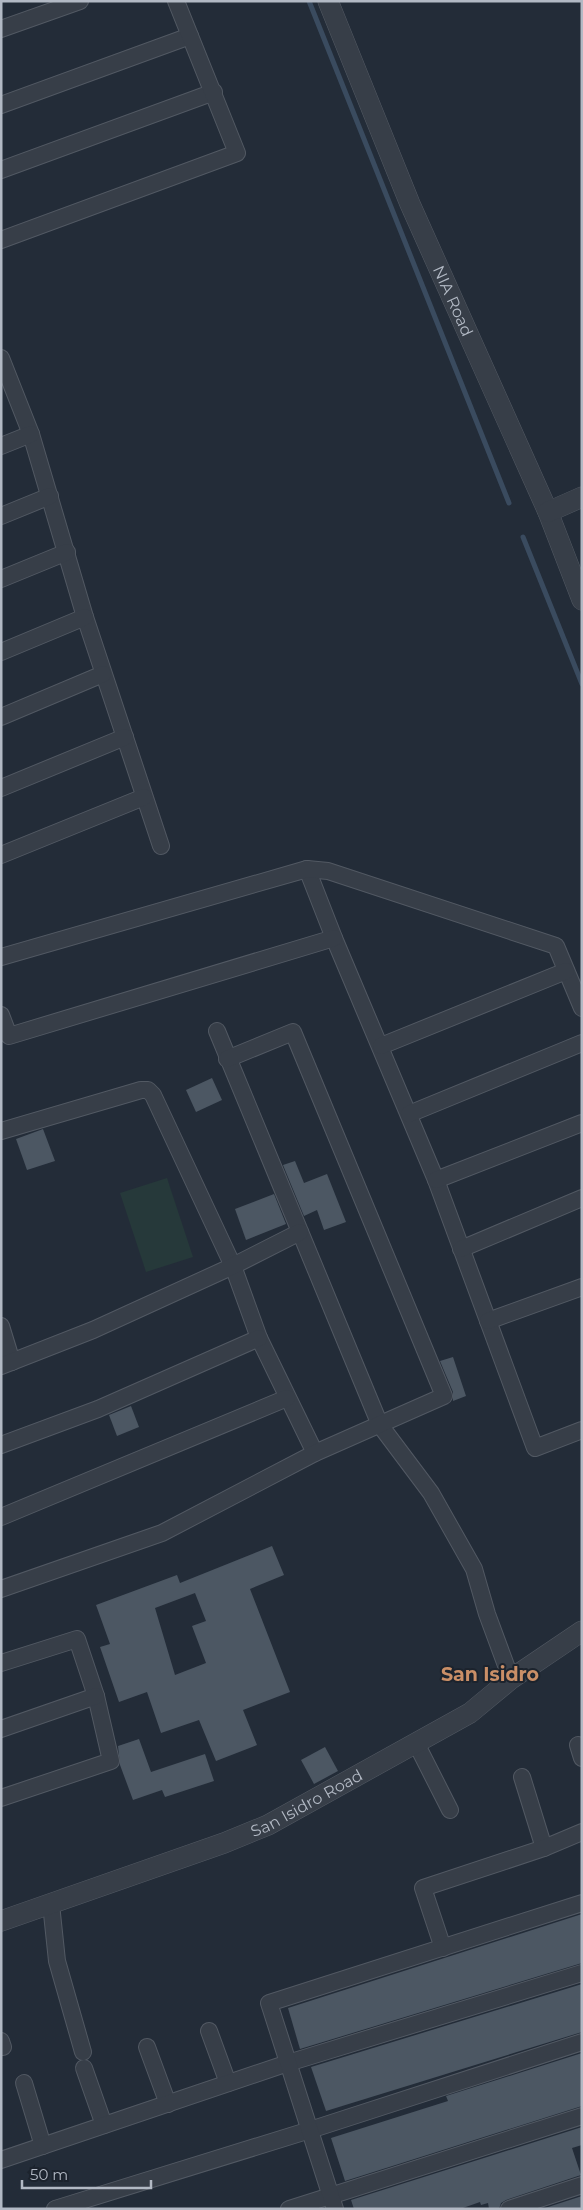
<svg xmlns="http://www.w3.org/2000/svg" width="583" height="2210" font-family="Montserrat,sans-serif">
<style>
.green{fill:#26393a}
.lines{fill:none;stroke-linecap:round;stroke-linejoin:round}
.stream{stroke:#3a4b5f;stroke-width:5}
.building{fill:#4c5763;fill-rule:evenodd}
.minor-casing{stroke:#525963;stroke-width:18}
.tertiary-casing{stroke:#525963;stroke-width:21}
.minor{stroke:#373e48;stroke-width:16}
.tertiary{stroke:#373e48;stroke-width:20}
.labels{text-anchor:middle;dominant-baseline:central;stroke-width:4;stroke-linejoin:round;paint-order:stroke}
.street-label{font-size:16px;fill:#b2b9c4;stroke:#1c232d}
.quarter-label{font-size:19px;font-weight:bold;fill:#ca8f67;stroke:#1c232d}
</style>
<rect width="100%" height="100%" fill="#232c38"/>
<!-- green -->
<polygon class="green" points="167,1178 193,1257 146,1272 120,1193"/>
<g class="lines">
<!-- stream -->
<g class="stream">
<polyline points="309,1 509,503"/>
<polyline points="523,537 582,684"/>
</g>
</g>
<!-- building -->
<g class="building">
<polygon points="212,1078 222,1100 196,1112 186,1090"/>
<polygon points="43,1129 55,1161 27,1170 16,1139"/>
<polygon points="295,1161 304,1183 327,1174 346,1222 324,1230 317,1210 304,1216 283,1165"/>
<polygon points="274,1194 286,1224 246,1240 235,1209"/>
<polygon points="453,1357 466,1396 453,1401 453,1392 440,1361"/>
<polygon points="131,1406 139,1427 117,1436 109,1415"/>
<path d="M272 1546 284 1575 250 1589 290 1692 243 1710 257 1745 216 1761 199 1720 161 1733 147 1692 119 1702 100 1647 110 1644 96 1605 177 1575 180 1583ZM195 1593 206 1621 192 1626 206 1663 175 1675 155 1608Z"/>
<polygon points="139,1739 151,1772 205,1754 214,1781 165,1797 162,1790 133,1800 120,1765 118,1746"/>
<polygon points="325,1747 338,1771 314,1784 301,1760"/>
<polygon points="582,1914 582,1963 300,2049 288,2008"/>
<polygon points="582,1984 582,2032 326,2111 311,2067"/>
<polygon points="582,2053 582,2106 345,2181 331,2138 448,2101 446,2096"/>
<polygon points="582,2127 582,2145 572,2148 581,2175 506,2200 501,2203 499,2209 489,2209 488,2203 481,2205 480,2202 460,2209 354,2209 351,2200"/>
<polygon points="582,2196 582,2209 542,2209"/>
</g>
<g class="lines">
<defs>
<g id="minor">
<polyline points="1,29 80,1"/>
<polyline points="1,105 190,36"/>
<polyline points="1,170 214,92"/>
<polyline points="1,240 237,153 176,1"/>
<polyline points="1,358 31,434 85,617 161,846"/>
<polyline points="1,446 31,434"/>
<polyline points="1,516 50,496"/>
<polyline points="1,579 67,552"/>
<polyline points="1,652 85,617"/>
<polyline points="1,717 103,674"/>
<polyline points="1,788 125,737"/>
<polyline points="1,855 144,797"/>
<polyline points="307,869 334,938 436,1180 535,1448 582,1430"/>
<polyline points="1,957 307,869 328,871 556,946 582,1008"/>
<polyline points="1,1015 9,1036 334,938"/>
<polyline points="217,1031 380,1425 431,1493 474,1569 487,1614 511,1679"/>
<polyline points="381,1046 566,971"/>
<polyline points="409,1114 582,1043"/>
<polyline points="1,1131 141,1090 148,1090 153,1095 233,1266 259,1338 315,1453"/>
<polyline points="436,1180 582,1123"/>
<polyline points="461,1249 582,1198"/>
<polyline points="488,1321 582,1287"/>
<polyline points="1,1326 12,1362"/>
<polyline points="1,1366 93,1330 233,1266 300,1232"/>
<polyline points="1,1445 98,1409 259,1338"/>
<polyline points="1,1517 287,1398"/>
<polyline points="1,1589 162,1533 315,1453 444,1396 293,1032 227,1059"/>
<polyline points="1,1663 77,1639 96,1696 111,1761 1,1798"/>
<polyline points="1,1729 96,1696"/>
<polyline points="416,1743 450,1810"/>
<polyline points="578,1745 582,1758"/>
<polyline points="522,1777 544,1848"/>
<polyline points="51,1904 57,1961 83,2052"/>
<polyline points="443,1948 423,1888 544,1848 582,1832"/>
<polyline points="209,2031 228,2083"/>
<polyline points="1,2041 3,2047"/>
<polyline points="147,2047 168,2104"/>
<polyline points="84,2068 104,2125"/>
<polyline points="24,2083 43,2146"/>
<polyline points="1,2160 288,2063 582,1973"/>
<polyline points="55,2209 310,2130 582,2042"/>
<polyline points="289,2209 582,2116"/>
<polyline points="335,2209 269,2003 582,1903"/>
<polyline points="509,2209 582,2185"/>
</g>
<g id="tertiary">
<path id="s1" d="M328 1 410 204 548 512 582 600"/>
<polyline points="548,512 582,497"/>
<path id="s2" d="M1 1921 224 1843 268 1825 470 1713 511 1679 582 1631"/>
</g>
</defs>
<!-- minor casing -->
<use href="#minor" class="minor-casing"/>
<!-- tertiary casing -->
<use href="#tertiary" class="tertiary-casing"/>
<!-- minor -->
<use href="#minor" class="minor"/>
<!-- tertiary -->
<use href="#tertiary" class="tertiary"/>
</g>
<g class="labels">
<!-- street labels -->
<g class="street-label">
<text stroke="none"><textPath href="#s1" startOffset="325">NIA Road</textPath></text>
<text stroke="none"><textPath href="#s2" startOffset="328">San Isidro Road</textPath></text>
</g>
<!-- quarter labels -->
<g class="quarter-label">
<text x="490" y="1674">San Isidro</text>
</g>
</g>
<!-- border -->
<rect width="583" height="2210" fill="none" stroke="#b2b9c4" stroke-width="5"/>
<!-- scale -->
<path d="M22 2180v8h129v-8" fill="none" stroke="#b2b9c4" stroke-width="2.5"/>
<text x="30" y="2180" font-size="15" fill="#b2b9c4" stroke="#1c232d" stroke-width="4" paint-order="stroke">50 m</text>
</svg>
